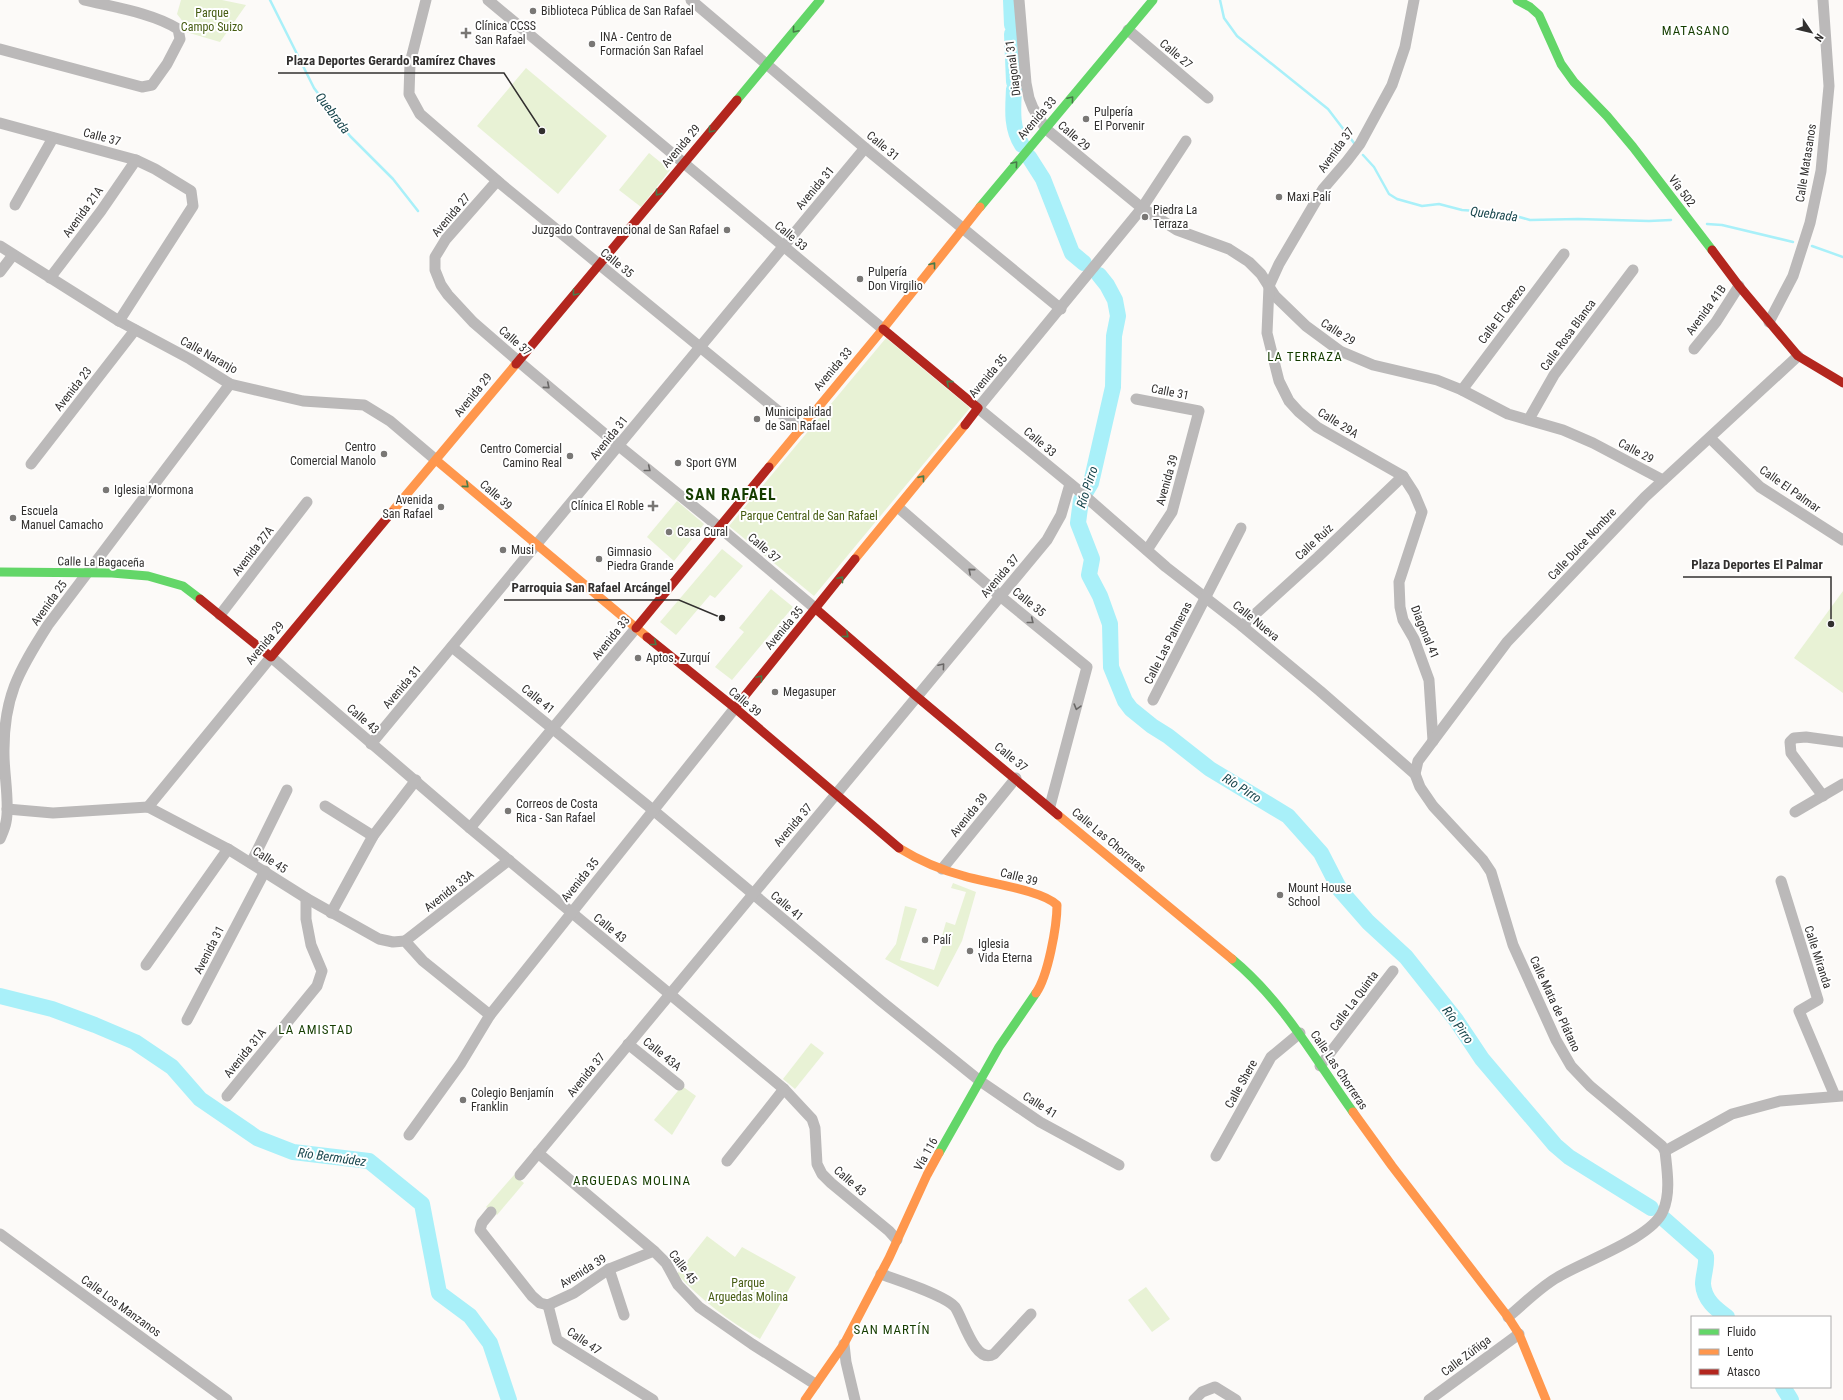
<svg xmlns="http://www.w3.org/2000/svg" width="1843" height="1400" font-family="'Roboto Condensed',sans-serif">
<style>
.green{fill:#e8f2d5}
.lines{fill:none;stroke-linecap:round;stroke-linejoin:round}
.stream{stroke:#a9f0f9;stroke-width:2.5}
.river{stroke:#a9f0f9;stroke-width:16}
.street{stroke:#bbb9b9;stroke-width:11}
.fast{stroke:#63d668;stroke-width:9}
.slow{stroke:#ff974d;stroke-width:9}
.jam{stroke:#b3261e;stroke-width:9}
.oneway{stroke:#487b49}
.oneway2{stroke:#696766}
.poi-dot{fill:#797775;stroke:#fff;stroke-width:1.5}
.labels{text-anchor:middle;dominant-baseline:central;stroke-width:4;stroke-linejoin:round;paint-order:stroke}
.poi-label{font-size:12px;fill:#32302f;stroke:#fff;text-anchor:start}
.park-label{font-size:12px;fill:#465c12;stroke:#fff}
.street-label{font-size:12px;fill:#32302f;stroke:#fff}
.neighbourhood-label{font-size:13px;letter-spacing:1px;fill:#153d00;stroke:#fff}
.water-label{font-size:13px;font-style:italic;fill:#18464d;stroke:#fff}
.district-label{font-size:16px;font-weight:bold;letter-spacing:1px;fill:#153d00;stroke:#fff}
.leader{fill:none;stroke:#32302f;stroke-width:1.5}
.callout-dot{fill:#32302f;stroke:#fff;stroke-width:1.5}
.callout-label{font-size:13px;text-anchor:middle;font-weight:bold;fill:#32302f;stroke:#fff;stroke-width:4;stroke-linejoin:round;paint-order:stroke}
</style>
<rect width="100%" height="100%" fill="#fcfaf8"/>
<!-- green -->
<g class="green">
<polygon points="181,0 222,0 246,5 220,42 186,32 187,27 177,14"/>
<polygon points="526,68 607,136 558,194 477,126"/>
<polygon points="649,153 670,170 641,207 619,190"/>
<polygon points="886,338 970,408 814,596 729,526"/>
<polygon points="677,501 704,524 674,561 647,537"/>
<polygon points="722,549 743,566 715,598 710,595 676,635 660,622"/>
<polygon points="771,589 793,607 732,680 715,667 744,632 739,628"/>
<polygon points="1843,591 1843,693 1794,658"/>
<polygon points="953,883 976,892 962,941 938,987 885,959 896,944 905,906 917,909 900,960 934,970 944,941 941,939 946,922 955,925 966,892 951,888"/>
<polygon points="811,1043 824,1053 795,1089 783,1079"/>
<polygon points="682,1086 696,1096 672,1135 654,1120"/>
<polygon points="514,1175 524,1183 497,1215 486,1207"/>
<path d="M707 1236 735 1257 742 1247 796 1277 760 1339C729 1321 701 1300 677 1274Z"/>
<polygon points="1146,1287 1170,1319 1152,1332 1128,1300"/>
</g>
<g class="lines">
<!-- stream -->
<g class="stream">
<polyline points="270,0 314,88 350,136 393,179 418,211"/>
<polyline points="1220,0 1224,18 1237,36 1328,109 1354,143"/>
<polyline points="1363,155 1374,167 1389,194 1397,199 1422,206 1439,204 1462,210 1505,213 1530,220 1578,219 1649,221 1671,220"/>
<polyline points="1707,224 1722,225 1793,242"/>
<polyline points="1812,246 1843,257"/>
</g>
<!-- river -->
<g class="river">
<polyline points="1011,0 1012,25"/>
<polyline points="1012,34 1014,82"/>
<path d="M1014 89C1013 109 1011 128 1022 145"/>
<polyline points="1029,157 1043,179 1072,253 1084,263"/>
<polyline points="1099,275 1107,285 1115,300 1118,316 1114,336 1113,387 1091,483 1081,500 1078,523 1092,559 1089,575 1100,596 1110,624 1111,667 1125,701 1131,709 1152,726 1168,736 1210,769 1288,816 1321,853 1340,890 1368,922 1406,957 1456,1020 1482,1059 1555,1145 1569,1157 1651,1208"/>
<polyline points="0,996 52,1009 95,1025 135,1042 172,1067 200,1099 257,1138 293,1152 369,1161 422,1204 439,1293 470,1316 490,1343 509,1400"/>
<path d="M1664 1219 1706 1256C1707 1266 1703 1275 1703 1284 1704 1300 1716 1309 1727 1317"/>
<polyline points="1783,1387 1791,1400"/>
</g>
<!-- street -->
<g class="street">
<polyline points="426,0 410,63 409,94 420,114 501,184 800,429"/>
<polyline points="488,0 883,329"/>
<polyline points="691,0 865,148 1061,309"/>
<polyline points="1019,0 1026,83 1029,98 1033,108 1046,129 1142,208 1177,230 1229,249 1249,262 1261,274 1275,296 1306,326 1340,351 1373,365 1437,380 1462,390 1508,414 1563,430 1593,443 1663,480"/>
<polyline points="1414,0 1405,47 1392,85 1360,144 1347,161 1323,189 1279,264 1269,286 1267,333 1279,381 1289,401 1299,412 1317,427 1403,476 1414,493 1422,512 1399,582 1400,607 1403,620 1414,639 1429,680 1433,741"/>
<polyline points="1128,30 1208,98"/>
<path d="M0 49 142 87 152 85 167 64 180 39 178 29C153 13 113 7 84 0"/>
<polyline points="0,123 136,160 155,169 191,191 193,206 119,321"/>
<path d="M1186 141 1142 208 978 408 1078 490 1166 567 1242 626 1320 691 1415 774 1420 787 1433 806 1483 860 1491 872 1513 945 1556 1040 1571 1066 1590 1086 1662 1146 1665 1151C1667 1170 1671 1193 1663 1211 1652 1238 1584 1261 1558 1277 1540 1287 1524 1304 1508 1317"/>
<polyline points="497,181 446,239 435,257 435,270 441,285 448,295 473,322 518,361 619,446 719,527 816,609"/>
<polyline points="15,205 53,138"/>
<polyline points="0,246 119,321 190,359 230,384 303,401 364,405 390,421 436,460"/>
<polyline points="0,272 13,255"/>
<polyline points="50,278 101,211 136,160"/>
<polyline points="1769,322 1793,276 1810,223 1821,171 1829,86 1823,0"/>
<polyline points="1694,349 1716,322 1739,286"/>
<polyline points="1462,390 1564,254"/>
<polyline points="1136,399 1199,411 1172,512 1147,550"/>
<polyline points="1529,419 1554,375 1633,270"/>
<polyline points="1710,438 1760,487 1843,540"/>
<polyline points="31,464 135,330"/>
<polyline points="899,508 1000,596 1087,667 1050,806"/>
<polyline points="220,615 307,502"/>
<polyline points="1242,626 1318,557 1403,476"/>
<polyline points="452,647 653,810 881,1001 980,1081 1040,1122 1119,1165"/>
<polyline points="1153,700 1241,528"/>
<path d="M371 744C537 546 700 346 865 148"/>
<polyline points="1415,774 1418,761 1507,642 1645,497 1798,356"/>
<polyline points="1823,796 1791,753 1790,742 1794,738 1806,737 1843,742"/>
<polyline points="325,806 373,836"/>
<polyline points="148,807 271,657 470,828 784,1089 812,1119 815,1128 817,1164 822,1174 831,1183 889,1231 897,1240"/>
<polyline points="7,809 53,813 148,807 228,849 306,898 379,939 393,942 405,941 423,961 490,1015"/>
<polyline points="1795,812 1843,784"/>
<polyline points="470,828 636,628"/>
<path d="M0 839C2 834 5 828 6 822 10 805 4 774 4 755 3 698 18 672 48 625L230 384"/>
<polyline points="251,863 287,790"/>
<polyline points="942,869 1016,778"/>
<polyline points="1781,881 1818,1000 1799,1011 1835,1096"/>
<polyline points="331,913 373,836 416,780"/>
<polyline points="405,941 509,860"/>
<polyline points="146,965 228,849"/>
<polyline points="187,1020 265,871"/>
<polyline points="628,1044 679,1085"/>
<polyline points="1320,1066 1393,971"/>
<polyline points="227,1096 317,986 322,971 311,945 306,919 306,898"/>
<polyline points="409,1135 461,1063 490,1015 735,708"/>
<polyline points="1665,1151 1732,1114 1780,1101 1842,1096"/>
<polyline points="538,1153 654,1251 666,1263 678,1285 699,1307 752,1344 815,1384"/>
<polyline points="1216,1156 1271,1057 1300,1033"/>
<polyline points="727,1161 784,1089"/>
<polyline points="520,1175 1047,540 1061,515 1070,484"/>
<polyline points="491,1212 482,1223 480,1230 532,1296 540,1303 548,1305"/>
<polyline points="0,1234 227,1400"/>
<polyline points="609,1269 624,1315"/>
<path d="M881 1274C897 1280 945 1295 955 1307 963 1318 975 1365 994 1354L1031 1314"/>
<polyline points="548,1305 557,1340 653,1400"/>
<polyline points="548,1305 574,1293 609,1269 654,1251"/>
<polyline points="844,1344 846,1362 855,1400"/>
<polyline points="1194,1400 1202,1392 1215,1387 1236,1400"/>
<polyline points="1429,1400 1519,1334"/>
</g>
<!-- fast -->
<g class="fast">
<polyline points="1517,0 1530,7 1539,15 1561,64 1574,82 1607,116 1633,147 1712,250"/>
<polyline points="737,100 820,0"/>
<polyline points="980,207 1153,0"/>
<polyline points="0,572 112,573 148,576 183,586 200,599"/>
<path d="M1232 959C1284 1002 1314 1058 1353 1112"/>
<polyline points="939,1153 999,1047 1036,993"/>
</g>
<!-- slow -->
<g class="slow">
<polyline points="436,460 647,637"/>
<polyline points="769,467 883,329 980,207"/>
<polyline points="391,513 516,364"/>
<polyline points="855,559 965,425"/>
<polyline points="1058,815 1232,959"/>
<path d="M899 848C920 861 941 870 964 876 987 883 1042 890 1057 905 1057 926 1048 976 1036 993"/>
<polyline points="1353,1112 1392,1166 1508,1317 1519,1334 1546,1400"/>
<polyline points="805,1400 844,1344 889,1258 927,1175 939,1153"/>
</g>
<!-- jam -->
<g class="jam">
<polyline points="1712,250 1739,286 1798,356 1843,383"/>
<polyline points="883,329 978,408 965,425"/>
<polyline points="516,364 737,100"/>
<polyline points="200,599 271,657 391,513"/>
<polyline points="816,609 916,696 1058,815"/>
<polyline points="636,628 769,467"/>
<polyline points="647,637 735,708 899,848"/>
<polyline points="735,708 855,559"/>
</g>
</g>
<!-- one-way arrows -->
<defs><path id="oneway-chevron" d="M-2-3.5L2.5 0L-2 3.5" fill="none" stroke-width="1.6" stroke-linecap="round" stroke-linejoin="round"/></defs>
<g class="oneway">
<use href="#oneway-chevron" transform="translate(795 30) rotate(130)"/>
<use href="#oneway-chevron" transform="translate(1071 99) rotate(-50)"/>
<use href="#oneway-chevron" transform="translate(711 130) rotate(130)"/>
<use href="#oneway-chevron" transform="translate(1015 164) rotate(-50)"/>
<use href="#oneway-chevron" transform="translate(658 193) rotate(129)"/>
<use href="#oneway-chevron" transform="translate(933 265) rotate(-52)"/>
<use href="#oneway-chevron" transform="translate(575 293) rotate(130)"/>
<use href="#oneway-chevron" transform="translate(949 383) rotate(-140)"/>
<use href="#oneway-chevron" transform="translate(922 478) rotate(-51)"/>
<use href="#oneway-chevron" transform="translate(466 485) rotate(41)"/>
<use href="#oneway-chevron" transform="translate(841 579) rotate(-51)"/>
<use href="#oneway-chevron" transform="translate(846 635) rotate(41)"/>
<use href="#oneway-chevron" transform="translate(654 643) rotate(39)"/>
<use href="#oneway-chevron" transform="translate(760 678) rotate(-50)"/>
</g>
<g class="oneway2">
<use href="#oneway-chevron" transform="translate(547 386) rotate(40)"/>
<use href="#oneway-chevron" transform="translate(648 469) rotate(39)"/>
<use href="#oneway-chevron" transform="translate(971 571) rotate(-139)"/>
<use href="#oneway-chevron" transform="translate(1031 621) rotate(39)"/>
<use href="#oneway-chevron" transform="translate(942 666) rotate(-50)"/>
<use href="#oneway-chevron" transform="translate(1077 707) rotate(106)"/>
</g>
<!-- markers -->
<g class="poi-dot">
<circle cx="533" cy="11" r="4"/>
<path d="M464 27h4v4h4v4h-4v4h-4v-4h-4v-4h4z"/>
<circle cx="592" cy="44" r="4"/>
<circle cx="1086" cy="119" r="4"/>
<circle cx="1279" cy="197" r="4"/>
<circle cx="1145" cy="217" r="4"/>
<circle cx="727" cy="230" r="4"/>
<circle cx="860" cy="279" r="4"/>
<circle cx="757" cy="419" r="4"/>
<circle cx="384" cy="454" r="4"/>
<circle cx="570" cy="456" r="4"/>
<circle cx="678" cy="463" r="4"/>
<circle cx="106" cy="490" r="4"/>
<path d="M651 500h4v4h4v4h-4v4h-4v-4h-4v-4h4z"/>
<circle cx="441" cy="507" r="4"/>
<circle cx="13" cy="518" r="4"/>
<circle cx="669" cy="532" r="4"/>
<circle cx="503" cy="550" r="4"/>
<circle cx="599" cy="559" r="4"/>
<circle cx="638" cy="658" r="4"/>
<circle cx="775" cy="692" r="4"/>
<circle cx="508" cy="811" r="4"/>
<circle cx="1280" cy="895" r="4"/>
<circle cx="925" cy="940" r="4"/>
<circle cx="970" cy="951" r="4"/>
<circle cx="463" cy="1100" r="4"/>
</g>
<g class="labels">
<!-- poi labels -->
<g class="poi-label">
<text x="541" y="11">Biblioteca Pública de San Rafael</text>
<text x="475" y="26">Clínica CCSS<tspan x="475" dy="14">San Rafael</tspan></text>
<text x="600" y="37">INA - Centro de<tspan x="600" dy="14">Formación San Rafael</tspan></text>
<text x="1094" y="112">Pulpería<tspan x="1094" dy="14">El Porvenir</tspan></text>
<text x="1287" y="197">Maxi Palí</text>
<text x="1153" y="210">Piedra La<tspan x="1153" dy="14">Terraza</tspan></text>
<text x="719" y="230" text-anchor="end">Juzgado Contravencional de San Rafael</text>
<text x="868" y="272">Pulpería<tspan x="868" dy="14">Don Virgilio</tspan></text>
<text x="765" y="412">Municipalidad<tspan x="765" dy="14">de San Rafael</tspan></text>
<text x="376" y="447" text-anchor="end">Centro<tspan x="376" dy="14">Comercial Manolo</tspan></text>
<text x="562" y="449" text-anchor="end">Centro Comercial<tspan x="562" dy="14">Camino Real</tspan></text>
<text x="686" y="463">Sport GYM</text>
<text x="114" y="490">Iglesia Mormona</text>
<text x="433" y="500" text-anchor="end">Avenida<tspan x="433" dy="14">San Rafael</tspan></text>
<text x="644" y="506" text-anchor="end">Clínica El Roble</text>
<text x="21" y="511">Escuela<tspan x="21" dy="14">Manuel Camacho</tspan></text>
<text x="677" y="532">Casa Cural</text>
<text x="511" y="550">Musi</text>
<text x="607" y="552">Gimnasio<tspan x="607" dy="14">Piedra Grande</tspan></text>
<text x="646" y="658">Aptos. Zurquí</text>
<text x="783" y="692">Megasuper</text>
<text x="516" y="804">Correos de Costa<tspan x="516" dy="14">Rica - San Rafael</tspan></text>
<text x="1288" y="888">Mount House<tspan x="1288" dy="14">School</tspan></text>
<text x="933" y="940">Palí</text>
<text x="978" y="944">Iglesia<tspan x="978" dy="14">Vida Eterna</tspan></text>
<text x="471" y="1093">Colegio Benjamín<tspan x="471" dy="14">Franklin</tspan></text>
</g>
<!-- park labels -->
<g class="park-label">
<text x="212" y="13">Parque<tspan x="212" dy="14">Campo Suizo</tspan></text>
<text x="809" y="516">Parque Central de San Rafael</text>
<text x="748" y="1283">Parque<tspan x="748" dy="14">Arguedas Molina</tspan></text>
</g>
<!-- street labels -->
<g class="street-label">
<text transform="translate(1176 54) rotate(40)">Calle 27</text>
<text transform="translate(1013 68) rotate(-97)">Diagonal 31</text>
<text transform="translate(1037 118) rotate(-49)">Avenida 33</text>
<text transform="translate(1074 136) rotate(41)">Calle 29</text>
<text transform="translate(102 137) rotate(15)">Calle 37</text>
<text transform="translate(681 146) rotate(-50)">Avenida 29</text>
<text transform="translate(883 146) rotate(40)">Calle 31</text>
<text transform="translate(1336 150) rotate(-54)">Avenida 37</text>
<text transform="translate(1806 163) rotate(-81)">Calle Matasanos</text>
<text transform="translate(815 188) rotate(-50)">Avenida 31</text>
<text transform="translate(1682 191) rotate(53)">Vía 502</text>
<text transform="translate(83 212) rotate(-54)">Avenida 21A</text>
<text transform="translate(451 215) rotate(-50)">Avenida 27</text>
<text transform="translate(791 236) rotate(40)">Calle 33</text>
<text transform="translate(617 263) rotate(39)">Calle 35</text>
<text transform="translate(1706 310) rotate(-54)">Avenida 41B</text>
<text transform="translate(1502 314) rotate(-53)">Calle El Cerezo</text>
<text transform="translate(1338 332) rotate(33)">Calle 29</text>
<text transform="translate(1568 335) rotate(-54)">Calle Rosa Blanca</text>
<text transform="translate(515 341) rotate(41)">Calle 37</text>
<text transform="translate(209 355) rotate(29)">Calle Naranjo</text>
<text transform="translate(833 369) rotate(-50)">Avenida 33</text>
<text transform="translate(988 376) rotate(-50)">Avenida 35</text>
<text transform="translate(73 389) rotate(-52)">Avenida 23</text>
<text transform="translate(1170 392) rotate(11)">Calle 31</text>
<text transform="translate(473 395) rotate(-51)">Avenida 29</text>
<text transform="translate(1338 423) rotate(32)">Calle 29A</text>
<text transform="translate(609 438) rotate(-51)">Avenida 31</text>
<text transform="translate(1040 442) rotate(40)">Calle 33</text>
<text transform="translate(1636 451) rotate(28)">Calle 29</text>
<text transform="translate(1167 480) rotate(-74)">Avenida 39</text>
<text transform="translate(1790 489) rotate(35)">Calle El Palmar</text>
<text transform="translate(496 495) rotate(41)">Calle 39</text>
<text transform="translate(1314 542) rotate(-43)">Calle Ruíz</text>
<text transform="translate(1582 544) rotate(-47)">Calle Dulce Nombre</text>
<text transform="translate(764 548) rotate(41)">Calle 37</text>
<text transform="translate(253 551) rotate(-52)">Avenida 27A</text>
<text transform="translate(101 562) rotate(1)">Calle La Bagaceña</text>
<text transform="translate(1000 576) rotate(-50)">Avenida 37</text>
<text transform="translate(1029 602) rotate(39)">Calle 35</text>
<text transform="translate(49 603) rotate(-54)">Avenida 25</text>
<text transform="translate(1256 621) rotate(39)">Calle Nueva</text>
<text transform="translate(784 628) rotate(-50)">Avenida 35</text>
<text transform="translate(1425 632) rotate(68)">Diagonal 41</text>
<text transform="translate(611 638) rotate(-51)">Avenida 33</text>
<text transform="translate(265 643) rotate(-50)">Avenida 29</text>
<text transform="translate(1168 643) rotate(-63)">Calle Las Palmeras</text>
<text transform="translate(402 687) rotate(-50)">Avenida 31</text>
<text transform="translate(538 699) rotate(39)">Calle 41</text>
<text transform="translate(745 702) rotate(40)">Calle 39</text>
<text transform="translate(363 719) rotate(41)">Calle 43</text>
<text transform="translate(1011 757) rotate(39)">Calle 37</text>
<text transform="translate(969 815) rotate(-51)">Avenida 39</text>
<text transform="translate(793 825) rotate(-50)">Avenida 37</text>
<text transform="translate(1109 840) rotate(40)">Calle Las Chorreras</text>
<text transform="translate(270 860) rotate(32)">Calle 45</text>
<text transform="translate(1019 877) rotate(15)">Calle 39</text>
<text transform="translate(580 880) rotate(-51)">Avenida 35</text>
<text transform="translate(449 891) rotate(-38)">Avenida 33A</text>
<text transform="translate(787 906) rotate(40)">Calle 41</text>
<text transform="translate(610 928) rotate(39)">Calle 43</text>
<text transform="translate(209 950) rotate(-63)">Avenida 31</text>
<text transform="translate(1818 957) rotate(72)">Calle Miranda</text>
<text transform="translate(1354 1001) rotate(-53)">Calle La Quinta</text>
<text transform="translate(1555 1004) rotate(65)">Calle Mata de Plátano</text>
<text transform="translate(245 1053) rotate(-51)">Avenida 31A</text>
<text transform="translate(662 1054) rotate(39)">Calle 43A</text>
<text transform="translate(1339 1070) rotate(56)">Calle Las Chorreras</text>
<text transform="translate(586 1075) rotate(-51)">Avenida 37</text>
<text transform="translate(1241 1084) rotate(-61)">Calle Shere</text>
<text transform="translate(1040 1105) rotate(32)">Calle 41</text>
<text transform="translate(926 1154) rotate(-61)">Vía 116</text>
<text transform="translate(850 1181) rotate(41)">Calle 43</text>
<text transform="translate(683 1267) rotate(53)">Calle 45</text>
<text transform="translate(583 1271) rotate(-32)">Avenida 39</text>
<text transform="translate(121 1306) rotate(36)">Calle Los Manzanos</text>
<text transform="translate(584 1341) rotate(34)">Calle 47</text>
<text transform="translate(1466 1356) rotate(-37)">Calle Zúñiga</text>
</g>
<!-- neighbourhood labels -->
<g class="neighbourhood-label">
<text x="1696" y="30">MATASANO</text>
<text x="1305" y="356">LA TERRAZA</text>
<text x="316" y="1029">LA AMISTAD</text>
<text x="632" y="1180">ARGUEDAS MOLINA</text>
<text x="892" y="1329">SAN MARTÍN</text>
</g>
<!-- water labels -->
<g class="water-label">
<text transform="translate(333 113) rotate(53)">Quebrada</text>
<text transform="translate(1494 214) rotate(7)">Quebrada</text>
<text transform="translate(1087 487) rotate(-72)">Río Pirro</text>
<text transform="translate(1242 788) rotate(32)">Río Pirro</text>
<text transform="translate(1458 1025) rotate(54)">Río Pirro</text>
<text transform="translate(332 1157) rotate(8)">Río Bermúdez</text>
</g>
<!-- district labels -->
<g class="district-label">
<text x="731" y="494">SAN RAFAEL</text>
</g>
</g>
<!-- callouts -->
<path class="leader" d="M542 131L504 73H278M1831 624L1831 577H1683M722 618L679 600H504"/>
<g class="callout-dot">
<circle cx="542" cy="131" r="4"/>
<circle cx="1831" cy="624" r="4"/>
<circle cx="722" cy="618" r="4"/>
</g>
<g class="callout-label">
<text x="391" y="65">Plaza Deportes Gerardo Ramírez Chaves</text>
<text x="1757" y="569">Plaza Deportes El Palmar</text>
<text x="591" y="592">Parroquia San Rafael Arcángel</text>
</g>
<!-- legend -->
<rect x="1691" y="1316" width="140" height="72" fill="#ffffff" stroke="#adacac"/>
<rect x="1699" y="1329" width="20" height="6" fill="#63d668" stroke="#adacac"/>
<text x="1727" y="1336" font-size="12" fill="#32302f">Fluido</text>
<rect x="1699" y="1349" width="20" height="6" fill="#ff974d" stroke="#adacac"/>
<text x="1727" y="1356" font-size="12" fill="#32302f">Lento</text>
<rect x="1699" y="1369" width="20" height="6" fill="#b3261e" stroke="#adacac"/>
<text x="1727" y="1376" font-size="12" fill="#32302f">Atasco</text>
<!-- north arrow -->
<g transform="translate(1811 32) rotate(125)" stroke="#ffffff" stroke-width="3" paint-order="stroke">
<path d="M0-3L7 15L0 10L-7 15Z" fill="#32302f"/>
<text y="-6" font-size="11" font-weight="bold" text-anchor="middle" fill="#32302f">N</text>
</g>
</svg>
